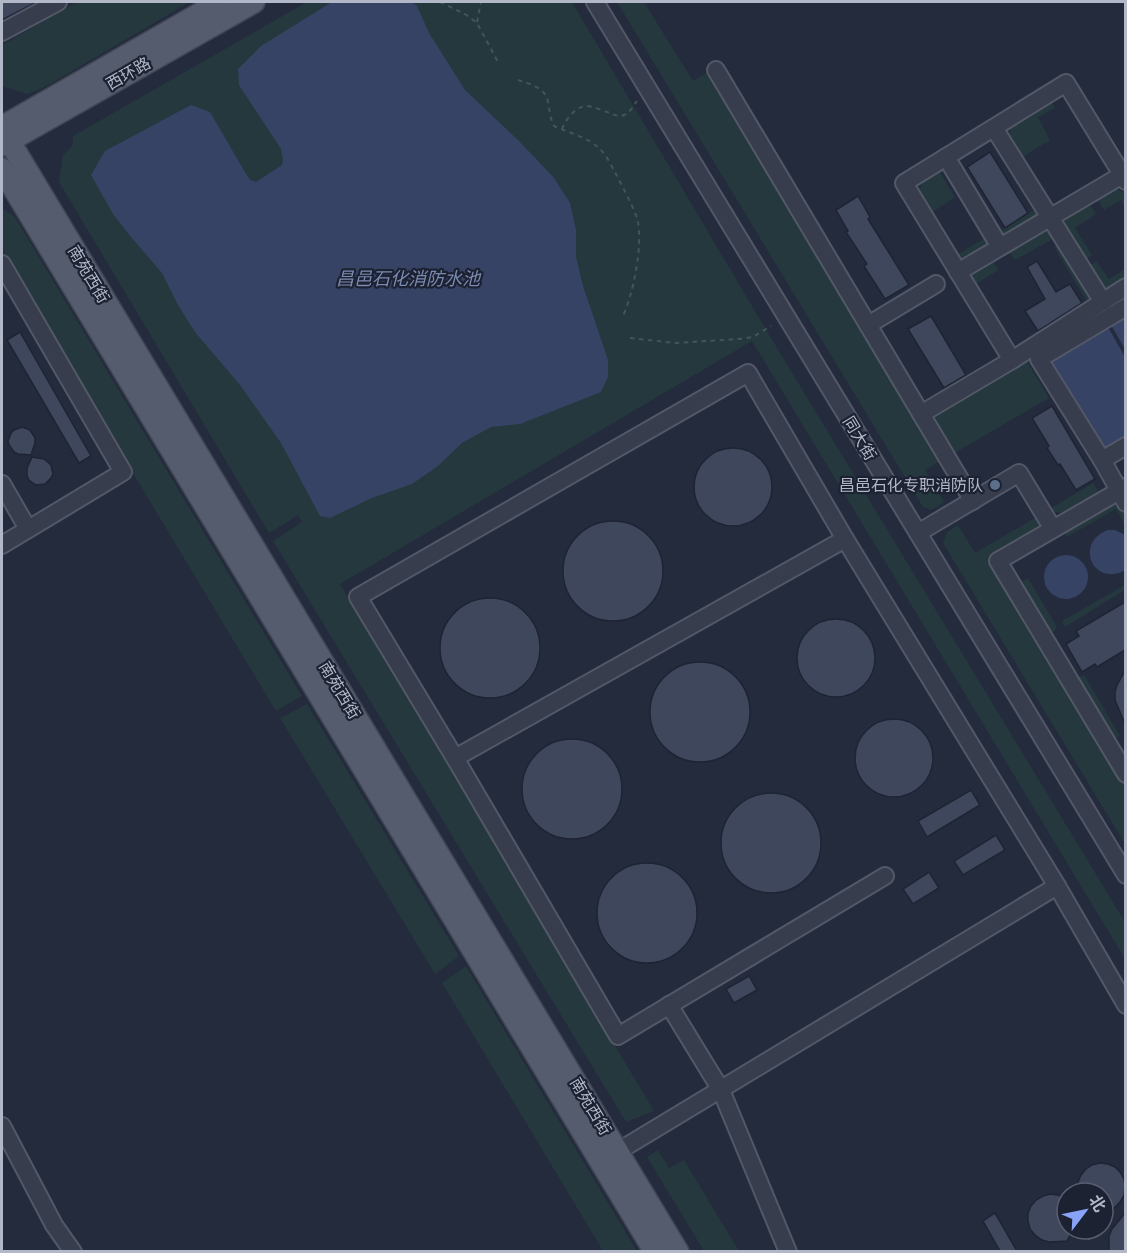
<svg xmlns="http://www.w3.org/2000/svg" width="1127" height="1253" font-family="'Archivo Narrow','Noto Sans SC',sans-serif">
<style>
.green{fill:#25383e}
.water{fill:#374364}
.building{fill:#3f475d;stroke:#1e2434;stroke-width:1.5}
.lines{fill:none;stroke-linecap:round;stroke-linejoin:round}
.minor-casing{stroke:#525868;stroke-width:20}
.major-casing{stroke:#404656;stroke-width:24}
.path{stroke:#43555b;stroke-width:2;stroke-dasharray:4.5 4.5;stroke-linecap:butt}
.minor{stroke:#373d4d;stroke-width:16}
.major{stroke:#555c6d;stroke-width:21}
.service-dot{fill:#5c6f8a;stroke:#1c2232;stroke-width:2}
.labels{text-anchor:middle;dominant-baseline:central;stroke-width:4.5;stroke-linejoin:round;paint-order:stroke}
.street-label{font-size:16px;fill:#b3b8c8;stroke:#1c2232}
.poi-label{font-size:16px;fill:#b3b8c8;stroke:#1c2232;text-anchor:end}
.water-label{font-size:18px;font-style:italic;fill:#7b8ab1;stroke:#1c2232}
</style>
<rect width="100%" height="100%" fill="#232b3d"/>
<!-- green -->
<g class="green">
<polygon points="77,2 190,2 43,88 27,94 2,86 2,45"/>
<polygon points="307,2 572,2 765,328 1125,922 1125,959 752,341 340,584 654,1111 626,1122 273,541 302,522 298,515 269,533 59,182 63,155 73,145 73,136"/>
<polygon points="617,2 644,2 693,81 709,71 940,461 925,470 944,502 932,510 923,507"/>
<path d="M1050 101 1055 108 1038 117 1050 140 1021 158C1014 147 1005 137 1012 124Z"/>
<polygon points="939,171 955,197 931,213 919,192 923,180"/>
<polygon points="1115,190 1119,190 1125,192 1125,207 1121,200 1104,210 1098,200"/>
<polygon points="1089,204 1096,214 1075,228 1092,255 1083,261 1063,226 1065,220"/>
<polygon points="1039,207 1037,215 1005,235 998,232"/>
<polygon points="2,208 15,217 302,696 276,711 134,475 2,249"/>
<polygon points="1045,230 1050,230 1058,236 1015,260 1009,251"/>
<polygon points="989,236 989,246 966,260 956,255"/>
<polygon points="1062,242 1092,295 1091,299 1088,303 1054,247"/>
<polygon points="991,259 999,270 976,284 971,282 973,270"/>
<polygon points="1096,261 1109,279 1125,269 1125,281 1111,290 1103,288 1087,267"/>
<polygon points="1025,358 1049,398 953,454 930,415"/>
<polygon points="1093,483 1101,495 1068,513 1053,512 1051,508"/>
<polygon points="1112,502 1119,504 1125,511 1125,525 1116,509 1067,537 1063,530"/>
<polygon points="1038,516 1041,524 1039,530 992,559 1125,784 1125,844 943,543 947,532 958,525 975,553"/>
<polygon points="1028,578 1057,627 1055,631 1050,634 1020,583"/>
<polygon points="1125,585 1125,590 1065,627 1062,621"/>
<polygon points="1084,675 1120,736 1113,740 1077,678"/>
<polygon points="307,704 459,956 435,974 280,718"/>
<polygon points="466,966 637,1251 603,1251 442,983"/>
<polygon points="658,1150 669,1168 684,1160 739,1251 704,1251 647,1157"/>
</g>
<!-- water -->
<g class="water">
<polygon points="332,2 412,2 417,6 429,33 465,90 520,142 554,178 570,203 576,230 576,257 583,286 608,360 608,377 601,392 520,424 491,427 462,443 438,466 412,484 372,498 330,518 320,516 281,443 240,385 195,332 178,305 162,273 131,237 113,214 91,175 105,151 191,105 210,112 246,174 250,180 256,182 282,165 283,160 281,149 239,85 238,69 261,46"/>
<polygon points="1125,316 1125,349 1111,325"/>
<polygon points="1108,327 1125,357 1125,440 1104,453 1052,362"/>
<path d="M1108 530H1115L1125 535V570C1094 588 1073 543 1108 530Z"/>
<circle cx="1066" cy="577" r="22"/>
</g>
<!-- building -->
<g class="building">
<polygon points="2,2 37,2 2,20"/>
<polygon points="990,152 1028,213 1005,228 967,167"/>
<polygon points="858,196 870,217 868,219 909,285 885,299 864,266 867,264 846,232 848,231 836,210"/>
<polygon points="1037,261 1056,292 1070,284 1082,303 1038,331 1025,311 1045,299 1027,267"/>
<polygon points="931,316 966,375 944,388 908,329"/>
<polygon points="20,332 91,456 79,463 7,340"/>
<polygon points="1052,406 1095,479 1076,490 1060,464 1058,465 1047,448 1049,446 1032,418"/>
<polygon points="22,427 30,430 35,438 35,443 31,455 18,454 14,452 9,445 8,441 11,433 14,430"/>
<circle cx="733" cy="487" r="39"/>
<polygon points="32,457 44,459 51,465 53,474 51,478 45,484 36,485 29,480 27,476 27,468"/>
<circle cx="613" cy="571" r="50"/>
<circle cx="490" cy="648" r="50"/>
<polygon points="1125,602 1125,650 1097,667 1095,664 1082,672 1066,644 1079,636 1076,631"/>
<circle cx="836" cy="658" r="39"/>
<circle cx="700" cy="712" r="50"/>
<polygon points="1125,671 1125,724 1115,700 1115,692 1117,685"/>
<circle cx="894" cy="758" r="39"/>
<circle cx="572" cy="789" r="50"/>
<polygon points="971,790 980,805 927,837 918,821"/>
<circle cx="771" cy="843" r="50"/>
<polygon points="996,835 1005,850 963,875 954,861"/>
<circle cx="647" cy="913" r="50"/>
<polygon points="929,872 939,888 913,904 903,889"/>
<polygon points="749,976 757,990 734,1003 726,989"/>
<polygon points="1100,1163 1108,1164 1115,1167 1120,1172 1124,1179 1125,1186 1124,1195 1120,1202 1114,1208 1103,1212 1103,1193 1078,1193 1078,1182 1081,1175 1086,1169 1092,1165"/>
<polygon points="1050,1194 1058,1195 1067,1199 1067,1229 1073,1229 1067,1241 1049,1242 1042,1240 1035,1235 1030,1229 1028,1221 1028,1213 1031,1206 1036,1200 1043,1196"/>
<polygon points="995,1213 1017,1251 1000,1251 983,1221"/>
<polygon points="1125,1213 1125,1251 1109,1251 1109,1236 1112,1229"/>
</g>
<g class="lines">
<defs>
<g id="minor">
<polyline points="595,2 1126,875"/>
<polyline points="2,32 58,2"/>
<polyline points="716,70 973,501"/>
<polyline points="994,128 1103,302"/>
<polyline points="946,157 1000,247"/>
<polyline points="2,264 123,472 2,545"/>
<polyline points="958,272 1122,175"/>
<polyline points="1126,307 1039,359 1102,460 1126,503"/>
<polyline points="868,325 936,284"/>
<polyline points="1012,360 904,183 1066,83 1126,181"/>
<polyline points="921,414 1012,360 1126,287"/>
<polyline points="1102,460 1126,446"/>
<polyline points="2,484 28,529"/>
<polyline points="1126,487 998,561 1126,774"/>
<polyline points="918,533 1019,473 1053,529"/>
<polyline points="845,539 748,373 358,597 455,758 618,1036 885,876"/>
<polyline points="455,758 845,539 1057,886 1126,1005"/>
<polyline points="669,1005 721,1090 788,1252"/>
<polyline points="2,1126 54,1225 73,1252"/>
<polyline points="607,1158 1057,886"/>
</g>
<g id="major">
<polyline points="2,127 220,2"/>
<polyline points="2,129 678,1252"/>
<polyline points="2,145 254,2"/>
<polyline points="2,169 655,1252"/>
</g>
</defs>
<!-- minor casing -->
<use href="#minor" class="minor-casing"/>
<!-- major casing -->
<use href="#major" class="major-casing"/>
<!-- path -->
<g class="path">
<polyline points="440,2 465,14 477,23 498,62"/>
<polyline points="477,22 481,2"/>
<path d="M518 80C530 84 546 88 548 102 550 112 550 118 554 126 569 133 588 137 600 149 607 156 612 167 617 176 624 190 632 204 637 218 644 242 633 296 622 318"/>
<path d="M562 129C566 119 575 107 586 106 593 106 603 111 610 113 614 115 619 117 624 115 630 113 633 106 637 101"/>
<polyline points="630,338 675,343 739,339 753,337 771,326"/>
</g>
<!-- minor -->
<use href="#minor" class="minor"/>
<!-- major -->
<use href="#major" class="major"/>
</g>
<!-- markers -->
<circle class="service-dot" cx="995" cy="485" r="6"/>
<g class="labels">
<!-- street labels -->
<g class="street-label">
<text transform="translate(128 73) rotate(-30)">西环路</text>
<text transform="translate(89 274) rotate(59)">南苑西街</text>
<text transform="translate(860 438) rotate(59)">同大街</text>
<text transform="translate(340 690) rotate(59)">南苑西街</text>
<text transform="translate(591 1106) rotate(59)">南苑西街</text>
</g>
<!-- poi labels -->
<g class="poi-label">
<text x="983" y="485">昌邑石化专职消防队</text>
</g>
<!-- water labels -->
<g class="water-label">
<text x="408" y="278">昌邑石化消防水池</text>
</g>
</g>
<!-- border -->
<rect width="1127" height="1253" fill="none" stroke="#b3b8c8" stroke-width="6"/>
<!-- north arrow -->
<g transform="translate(1085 1211) rotate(58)"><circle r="28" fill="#1c2232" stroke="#585e6e" stroke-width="1.5"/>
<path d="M0-4.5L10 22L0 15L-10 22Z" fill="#88a3f8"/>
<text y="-9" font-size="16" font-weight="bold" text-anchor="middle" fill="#b3b8c8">北</text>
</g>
</svg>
